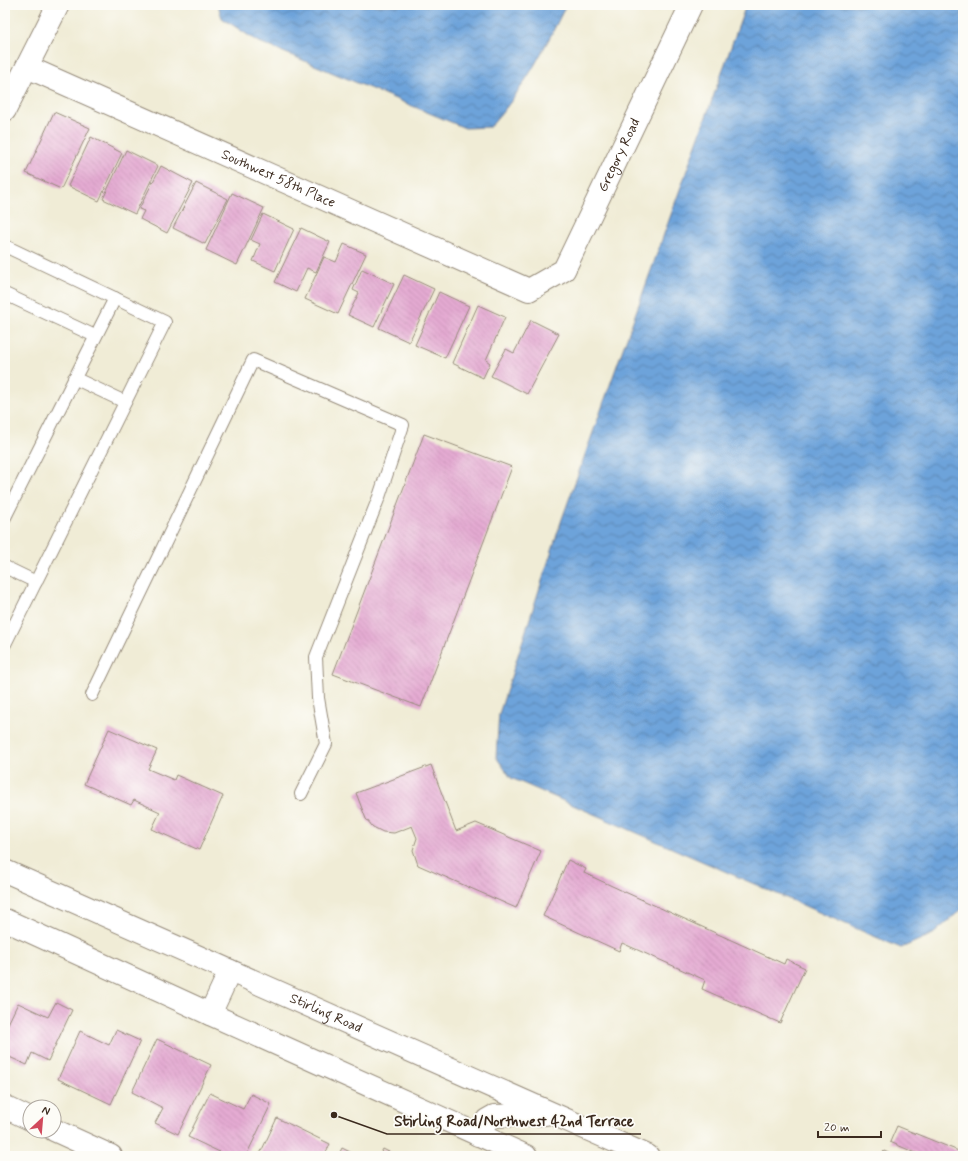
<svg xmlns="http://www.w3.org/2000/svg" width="968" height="1161" font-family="Mynerve,sans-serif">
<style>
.water{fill:url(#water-waves);stroke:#54667c}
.building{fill:url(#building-back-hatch)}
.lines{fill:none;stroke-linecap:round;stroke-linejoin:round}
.service-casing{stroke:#968b7a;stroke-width:14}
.minor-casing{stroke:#968b7a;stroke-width:24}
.primary-casing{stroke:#968b7a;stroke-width:24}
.service{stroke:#fff;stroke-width:12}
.minor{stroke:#fff;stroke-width:22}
.primary{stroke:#fff;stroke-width:22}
.labels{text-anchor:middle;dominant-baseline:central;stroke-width:3.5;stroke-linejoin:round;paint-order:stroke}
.street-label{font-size:14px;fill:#3b2a1e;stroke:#fdfcf7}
.leader{fill:none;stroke:#3b2a1e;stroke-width:1.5}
.callout-dot{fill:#3b2a1e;stroke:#fdfcf7;stroke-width:1.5}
.callout-label{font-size:15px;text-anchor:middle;font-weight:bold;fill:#3b2a1e;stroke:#fdfcf7;stroke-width:3.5;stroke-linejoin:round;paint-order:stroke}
</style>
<defs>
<pattern id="water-waves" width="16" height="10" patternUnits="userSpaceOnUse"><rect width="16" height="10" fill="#6da3da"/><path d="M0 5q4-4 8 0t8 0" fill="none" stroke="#5b85b0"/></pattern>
<pattern id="building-back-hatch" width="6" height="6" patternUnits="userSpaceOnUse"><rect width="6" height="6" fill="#e4aad2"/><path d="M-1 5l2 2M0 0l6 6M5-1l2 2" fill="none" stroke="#c492b4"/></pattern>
</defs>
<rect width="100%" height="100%" fill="#fdfcf7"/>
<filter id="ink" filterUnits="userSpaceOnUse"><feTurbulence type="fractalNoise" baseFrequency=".025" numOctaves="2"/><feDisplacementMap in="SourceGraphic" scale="8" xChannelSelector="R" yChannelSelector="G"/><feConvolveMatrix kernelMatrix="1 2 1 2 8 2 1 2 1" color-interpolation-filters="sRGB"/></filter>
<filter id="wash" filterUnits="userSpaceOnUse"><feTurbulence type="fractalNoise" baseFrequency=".012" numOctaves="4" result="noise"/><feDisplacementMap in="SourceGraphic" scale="16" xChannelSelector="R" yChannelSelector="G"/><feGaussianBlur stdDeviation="0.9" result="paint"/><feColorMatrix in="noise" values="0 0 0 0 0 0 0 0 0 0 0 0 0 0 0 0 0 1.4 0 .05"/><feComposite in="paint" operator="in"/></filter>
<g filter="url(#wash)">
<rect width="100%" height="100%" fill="#f0ecd6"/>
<!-- water -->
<g class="water">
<path d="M218 5H566C545 48 523 91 490 127L465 128 257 41 222 18Z"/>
<polygon points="746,5 963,5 963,908 933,934 901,948 511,778 496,757 499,714 562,519"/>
</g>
<g id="blocks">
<!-- building -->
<g class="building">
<polygon points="54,112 90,128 61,189 26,173"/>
<polygon points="91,137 122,153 99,201 68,186"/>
<polygon points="126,150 158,166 135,214 103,199"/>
<polygon points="161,166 193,183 167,233 140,219 144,211 139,209"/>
<polygon points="196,183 228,199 205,244 173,228"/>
<polygon points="232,193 264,208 237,265 206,250"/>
<polygon points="263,214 294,229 275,271 253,261 260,244 251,240"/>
<polygon points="301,228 330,242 316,272 307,268 296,292 275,282"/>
<polygon points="344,244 366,254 338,314 305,299 324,257 336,262"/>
<polygon points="362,269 394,284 374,327 348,315 359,293 353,290"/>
<polygon points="404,275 434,289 409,342 379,328"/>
<polygon points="439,292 469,306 445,358 415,345"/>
<polygon points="478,305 505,317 486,360 490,363 483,378 452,363"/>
<polygon points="531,320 559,334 527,394 491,376 506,349 514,353"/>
<polygon points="424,434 512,467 421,707 333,674"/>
<polygon points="109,729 157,750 148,769 174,780 176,775 223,796 199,850 152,829 160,812 134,800 131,805 84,784"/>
<polygon points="431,765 456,831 476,823 541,851 516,908 418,865 413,850 417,838 412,826 394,833 383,832 373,827 366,819 356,793"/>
<polygon points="568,860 586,869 584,873 625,892 784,964 786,959 805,968 780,1023 702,989 705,980 622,943 619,951 543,916"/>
<polygon points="56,1002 72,1010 48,1061 32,1053 27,1065 5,1055 5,1030 18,1003 48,1017"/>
<polygon points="116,1030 140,1041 111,1104 58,1079 80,1031 109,1045"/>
<polygon points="157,1039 211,1065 178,1134 155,1123 163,1108 132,1092"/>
<polygon points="210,1093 243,1109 251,1094 271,1104 246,1156 228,1156 188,1137"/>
<polygon points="277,1118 330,1144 324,1156 259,1156"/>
<polygon points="897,1126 961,1152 963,1147 963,1156 923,1156 890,1142"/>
<polygon points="342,1148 358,1156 338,1156"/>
<polygon points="383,1149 397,1156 379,1156"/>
<polygon points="884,1151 895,1156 881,1156"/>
</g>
</g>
</g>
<g filter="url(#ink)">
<use href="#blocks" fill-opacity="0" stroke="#968b7a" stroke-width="1"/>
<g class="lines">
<defs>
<g id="service">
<polyline points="5,246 165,322 5,644"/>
<polyline points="5,294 95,336"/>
<polyline points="74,378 125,402"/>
<polyline points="5,517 115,298"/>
<polyline points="5,567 36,582"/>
<polyline points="92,695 253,360 403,425 379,497 316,657 318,698 326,744 301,794"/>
</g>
<g id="minor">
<path id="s1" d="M27 67 529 290 564 270 691 5"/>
<polyline points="5,110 58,5"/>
<polyline points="5,1107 30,1119"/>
<polyline points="54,1130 111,1156"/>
</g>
<g id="primary">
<path id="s2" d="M5 871 648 1156"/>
<polyline points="5,920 210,1014 526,1156"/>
<polyline points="210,1014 230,971"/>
<polyline points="478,1135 487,1120 494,1116 545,1114"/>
</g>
</defs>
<!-- service casing -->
<use href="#service" class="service-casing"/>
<!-- minor casing -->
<use href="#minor" class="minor-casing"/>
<!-- primary casing -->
<use href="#primary" class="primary-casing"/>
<!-- service -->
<use href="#service" class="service"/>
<!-- minor -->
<use href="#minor" class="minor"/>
<!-- primary -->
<use href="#primary" class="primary"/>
</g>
</g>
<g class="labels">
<!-- street labels -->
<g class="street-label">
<text stroke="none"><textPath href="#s1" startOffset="717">Gregory Road</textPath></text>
<text stroke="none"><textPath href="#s1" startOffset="275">Southwest 58th Place</textPath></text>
<text stroke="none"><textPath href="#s2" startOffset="351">Stirling Road</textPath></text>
</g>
</g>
<!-- callouts -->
<path class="leader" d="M334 1115L387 1134H641"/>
<circle class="callout-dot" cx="334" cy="1115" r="4"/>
<g class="callout-label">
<text x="514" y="1126">Stirling Road/Northwest 42nd Terrace</text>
</g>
<!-- margin -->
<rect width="968" height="1161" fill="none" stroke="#fdfcf7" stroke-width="20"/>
<!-- north arrow -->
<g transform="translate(42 1119) rotate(26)"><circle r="19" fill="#fdfcf7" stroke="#afa8a0"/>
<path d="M0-3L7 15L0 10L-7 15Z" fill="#d1495b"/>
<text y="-6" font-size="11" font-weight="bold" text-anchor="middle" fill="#3b2a1e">N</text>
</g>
<!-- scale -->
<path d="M818 1131v6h63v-6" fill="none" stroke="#3b2a1e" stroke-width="2"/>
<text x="824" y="1131" font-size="12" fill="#3b2a1e" stroke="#fdfcf7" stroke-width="3" paint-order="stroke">20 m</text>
</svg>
